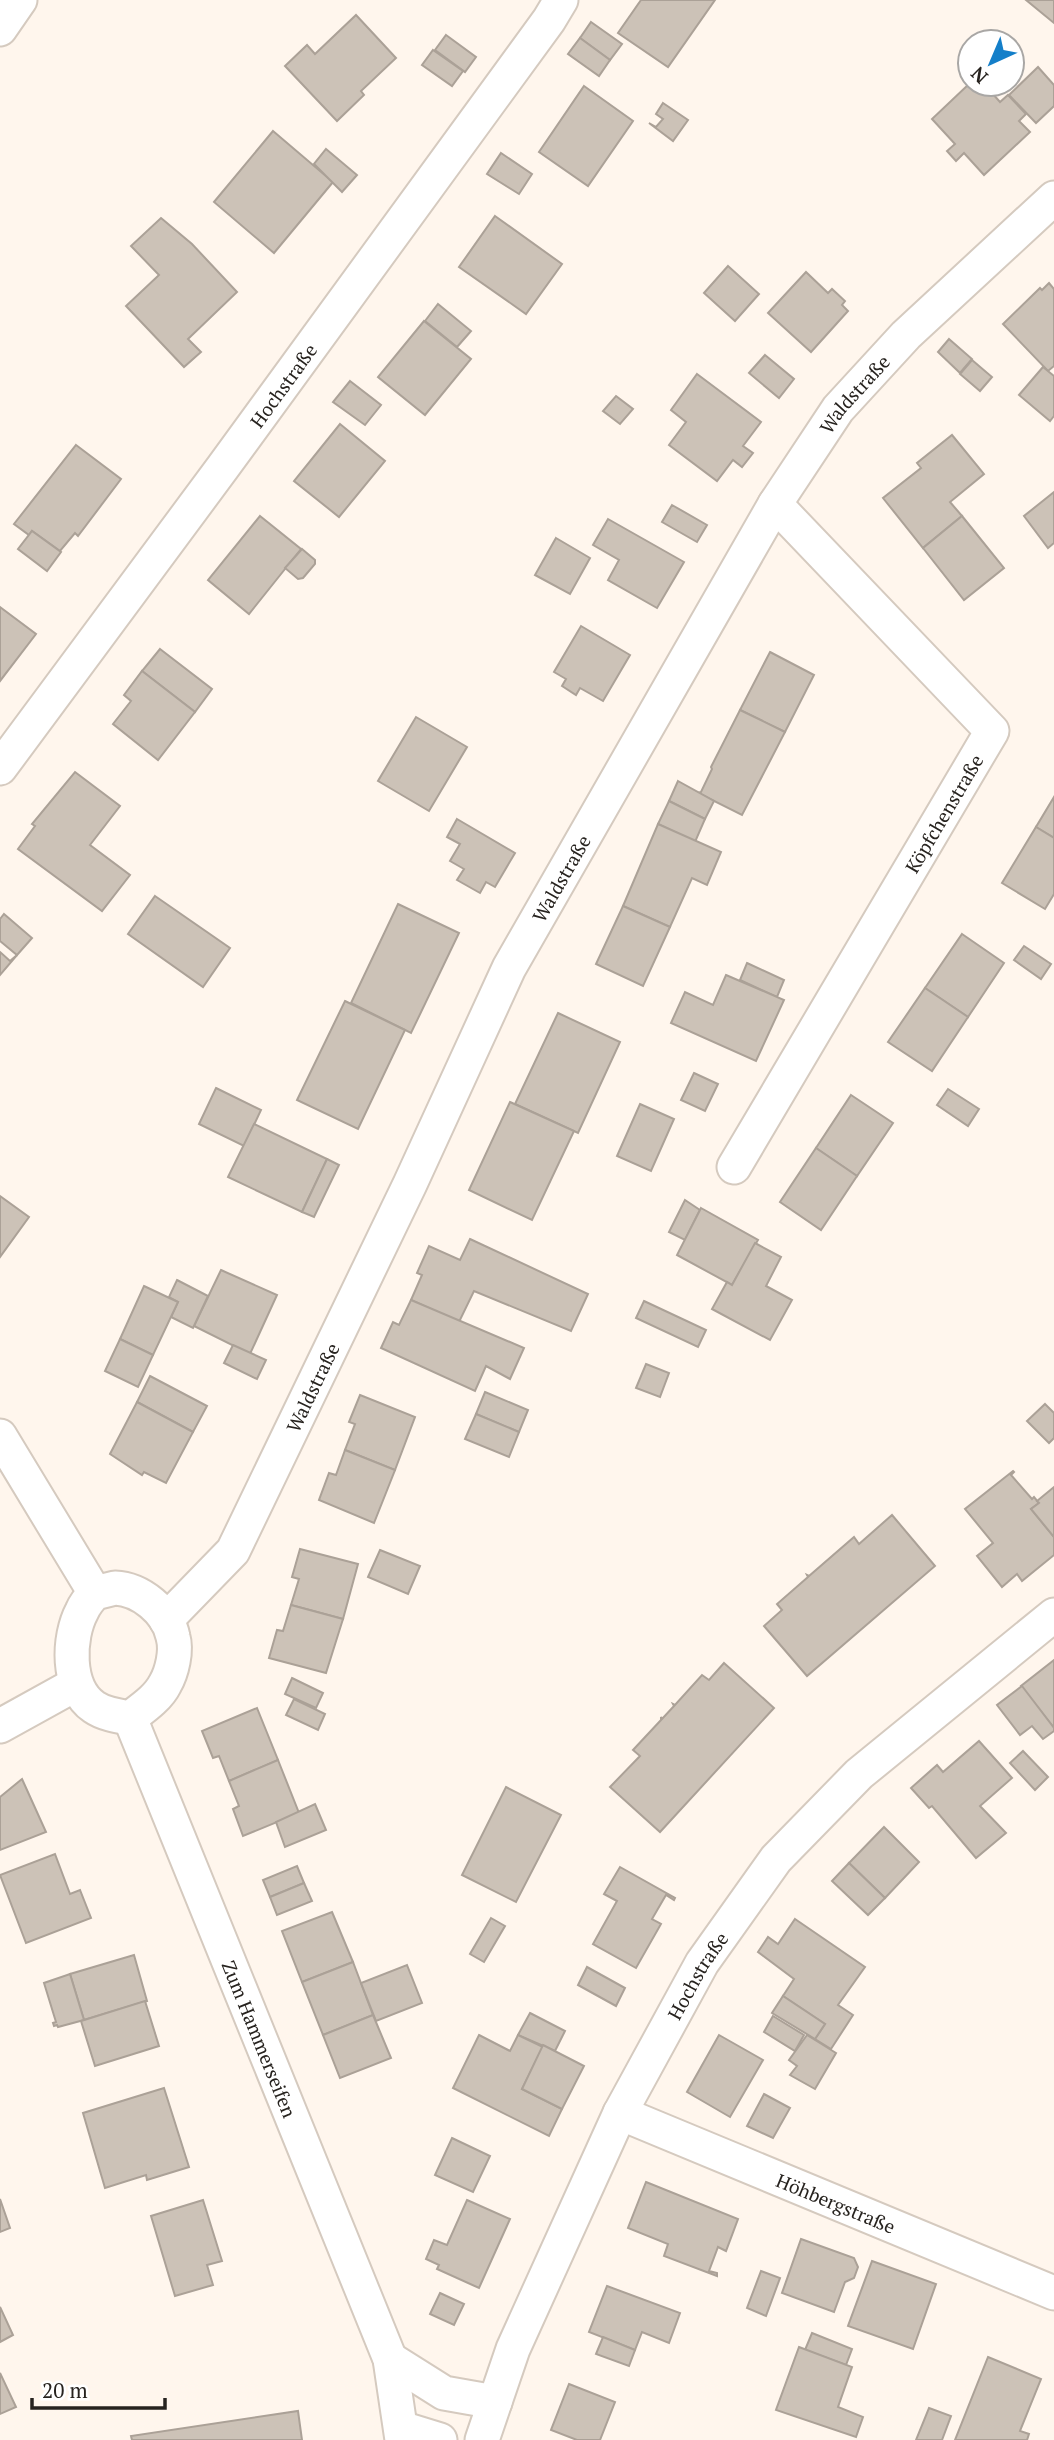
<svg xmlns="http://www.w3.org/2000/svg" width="1054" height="2440" font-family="'PT Serif',serif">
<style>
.building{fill:#ccc2b7;stroke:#aba197;stroke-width:2}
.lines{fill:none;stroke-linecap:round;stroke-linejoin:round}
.minor-casing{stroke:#d5cabf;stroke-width:37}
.minor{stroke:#fff;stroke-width:33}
.labels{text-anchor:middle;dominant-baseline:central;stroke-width:7;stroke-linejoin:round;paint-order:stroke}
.street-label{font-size:19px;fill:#27231f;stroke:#fff}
</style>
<rect width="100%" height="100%" fill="#fff6ed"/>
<!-- building -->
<g class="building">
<polygon points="641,0 715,0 668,67 618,33"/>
<polygon points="1026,0 1054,0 1054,23"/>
<polygon points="356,15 396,58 361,91 364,95 337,121 285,66 307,45 315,54"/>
<polygon points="591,22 622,44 610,60 580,38"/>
<polygon points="446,35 476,57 465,72 435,50"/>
<polygon points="580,38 610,60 599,76 568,54"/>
<polygon points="433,50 463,71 452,86 422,65"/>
<polygon points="1038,67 1054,85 1054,106 1036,123 1009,95"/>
<polygon points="970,83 984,84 1000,102 1008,95 1026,114 1019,121 1030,132 984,175 964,153 956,161 947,151 955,144 932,119"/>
<polygon points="584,86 633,121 588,186 539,152"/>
<polygon points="663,103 688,120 673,141 649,123 656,127 663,119 656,114"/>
<polygon points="273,131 333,182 274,253 214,202"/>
<polygon points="326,149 357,175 342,192 314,164"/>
<polygon points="501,153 532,174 519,194 487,174"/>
<polygon points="495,216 562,264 526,314 459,267"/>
<polygon points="161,218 192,244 237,292 188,339 201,352 184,367 126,306 159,275 131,246"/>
<polygon points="728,266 759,294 735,321 704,293"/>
<polygon points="806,272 828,293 832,289 845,301 842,305 848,311 811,352 768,313"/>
<polygon points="1049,283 1054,289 1054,366 1048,371 1003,324 1040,288 1042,290"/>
<polygon points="438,304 471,331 457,347 425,321"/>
<polygon points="424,321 471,359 425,415 378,377"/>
<polygon points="949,339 972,359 960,373 938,352"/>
<polygon points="765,355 794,379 779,398 749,373"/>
<polygon points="972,360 992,377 980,391 960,374"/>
<polygon points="1043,367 1054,376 1054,416 1050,421 1019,395"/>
<polygon points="697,374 761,422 743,446 753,453 742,467 733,460 717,481 669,445 686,422 671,410"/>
<polygon points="350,381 381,405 365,425 333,402"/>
<polygon points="616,396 633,409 620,424 603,411"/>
<polygon points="340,424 385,461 339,517 294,481"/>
<polygon points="952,435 984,474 950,502 962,516 923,548 883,498 921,468 917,463"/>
<polygon points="76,445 121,479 78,536 75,533 60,551 32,531 29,535 14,524"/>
<polygon points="1054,492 1054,543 1048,548 1024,516"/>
<polygon points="672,505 707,525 697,542 662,522"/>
<polygon points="260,516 301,549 249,614 208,580"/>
<polygon points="962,516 1004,568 964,600 923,548"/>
<polygon points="608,519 684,562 657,608 608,580 619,560 593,545"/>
<polygon points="32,531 61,552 47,571 18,549"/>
<polygon points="556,538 590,558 570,594 535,575"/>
<polygon points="302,549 315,560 315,564 303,578 298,579 285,568"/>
<polygon points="0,607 36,634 0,681"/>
<polygon points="581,626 630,655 603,701 580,688 576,695 562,686 566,679 554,672"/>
<polygon points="160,649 212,689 195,712 142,671"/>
<polygon points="770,652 814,675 785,732 740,710"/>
<polygon points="142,671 195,712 158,760 113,724 131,701 124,695"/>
<polygon points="740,710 785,732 742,815 698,793 701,792 712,769 711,767"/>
<polygon points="416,717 467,747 429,811 378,781"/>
<polygon points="75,772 120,806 90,845 130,875 102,911 18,849 35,826 32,824"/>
<polygon points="678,781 714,801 705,819 669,801"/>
<polygon points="1054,797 1054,838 1036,827"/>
<polygon points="669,801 705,819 695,842 658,824"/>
<polygon points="457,819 515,853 495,887 486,882 480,893 457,880 464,869 450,861 460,844 447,837"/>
<polygon points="658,824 721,852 707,885 692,878 670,927 623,906"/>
<polygon points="1036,827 1054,838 1054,894 1045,909 1002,883"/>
<polygon points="155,896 230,948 203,987 128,934"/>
<polygon points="398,904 459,933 411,1033 351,1003"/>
<polygon points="623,906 670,927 643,986 596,964"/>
<polygon points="4,914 32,938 17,955 0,941 0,919"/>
<polygon points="962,934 1004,963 968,1017 925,988"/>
<polygon points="1024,946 1051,964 1041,979 1014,960"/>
<polygon points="0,952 10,961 17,955 0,975"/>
<polygon points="747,963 784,980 777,997 740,980"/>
<polygon points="726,975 784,1000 756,1061 671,1023 685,992 713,1005"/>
<polygon points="925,988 968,1017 932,1071 888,1042"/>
<polygon points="345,1001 405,1030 358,1129 297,1100"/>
<polygon points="558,1013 620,1042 578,1133 515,1104"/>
<polygon points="694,1073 718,1084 705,1111 681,1100"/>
<polygon points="216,1088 261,1110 244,1146 199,1124"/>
<polygon points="948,1089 979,1109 968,1126 937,1105"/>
<polygon points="851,1095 893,1123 857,1176 816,1148"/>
<polygon points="510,1102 574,1131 532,1220 469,1190"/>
<polygon points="640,1104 674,1119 651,1171 617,1156"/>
<polygon points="254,1124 327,1159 302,1212 228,1177"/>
<polygon points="816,1148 857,1176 821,1230 780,1202"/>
<polygon points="327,1159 339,1165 314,1217 302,1212"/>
<polygon points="0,1196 29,1217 0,1257"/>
<polygon points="685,1200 700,1210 685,1240 669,1232"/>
<polygon points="701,1208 758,1240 732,1285 677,1255"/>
<polygon points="470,1239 588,1294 571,1331 474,1291 459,1322 411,1300 422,1275 417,1273 429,1246 460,1260"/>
<polygon points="755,1243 781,1257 766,1286 792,1300 770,1340 712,1309 727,1282 732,1285"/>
<polygon points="221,1270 277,1295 250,1354 194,1326"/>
<polygon points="177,1280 208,1296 193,1328 171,1317 178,1302 169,1297"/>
<polygon points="144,1286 178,1302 153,1355 120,1339"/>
<polygon points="411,1300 524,1348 510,1379 486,1366 475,1391 381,1348 393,1322 399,1325"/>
<polygon points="644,1301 706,1330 698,1347 636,1318"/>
<polygon points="120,1339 153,1355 138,1387 105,1371"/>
<polygon points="233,1345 266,1360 257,1379 224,1363"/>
<polygon points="646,1364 669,1373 660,1397 636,1388"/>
<polygon points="150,1376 207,1406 193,1432 137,1402"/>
<polygon points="485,1392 528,1410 519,1432 476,1414"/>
<polygon points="360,1395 415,1417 395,1470 345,1450 355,1424 349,1422"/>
<polygon points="137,1402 193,1432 166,1483 144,1472 142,1475 110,1454"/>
<polygon points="1045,1404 1054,1413 1054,1438 1049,1443 1027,1421"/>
<polygon points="476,1414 519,1432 509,1457 465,1439"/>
<polygon points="345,1450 395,1470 374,1523 319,1500 329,1473 336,1475"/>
<polygon points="1013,1471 1014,1472 1011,1475 1032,1499 1034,1497 1039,1503 1031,1509 1054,1537 1054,1555 1022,1581 1017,1574 1002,1587 977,1556 993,1543 965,1509"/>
<polygon points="1054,1487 1054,1537 1031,1509 1039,1503 1037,1501"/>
<polygon points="892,1515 935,1566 807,1676 764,1626 782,1610 777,1604 808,1577 807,1575 809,1576 854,1537 859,1544"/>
<polygon points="300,1549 358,1564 343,1619 291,1605 299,1579 292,1577"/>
<polygon points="380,1550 420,1566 408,1594 368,1577"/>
<polygon points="291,1605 343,1619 326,1673 269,1658 277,1630 283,1631"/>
<polygon points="1054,1660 1054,1728 1021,1686"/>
<polygon points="724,1663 774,1708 660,1832 610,1787 640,1756 633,1750 661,1720 661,1717 662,1719 674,1706 673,1704 675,1705 702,1675 709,1680"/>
<polygon points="292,1678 323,1693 316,1708 285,1694"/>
<polygon points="1022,1686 1054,1728 1054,1731 1043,1739 1032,1726 1020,1735 997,1705"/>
<polygon points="294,1699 325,1714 318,1730 286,1715"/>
<polygon points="257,1708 278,1760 229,1781 219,1756 213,1758 202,1731"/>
<polygon points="979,1741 1012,1778 980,1806 1006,1833 976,1858 932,1806 929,1808 911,1788 937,1765 943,1772"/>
<polygon points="1023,1751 1048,1777 1035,1790 1010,1763"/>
<polygon points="278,1760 299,1813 243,1836 233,1809 239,1806 229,1781"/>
<polygon points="22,1779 46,1832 0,1850 0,1797"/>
<polygon points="506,1787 561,1815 516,1902 462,1875"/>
<polygon points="315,1804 326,1830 285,1847 276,1822"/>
<polygon points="884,1827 919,1862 885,1898 849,1863"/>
<polygon points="55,1854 70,1894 80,1890 91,1918 26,1943 0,1875"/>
<polygon points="849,1863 885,1898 868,1915 832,1881"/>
<polygon points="297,1866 304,1883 270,1897 263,1880"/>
<polygon points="620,1867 675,1898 674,1900 666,1895 652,1919 661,1924 636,1968 593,1944 617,1901 604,1894"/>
<polygon points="304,1883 312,1901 277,1915 270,1897"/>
<polygon points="332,1912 353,1962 302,1982 282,1931"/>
<polygon points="491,1918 505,1926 484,1962 470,1954"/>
<polygon points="795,1919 865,1967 838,2005 853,2015 831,2049 815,2039 825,2024 783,1996 794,1979 758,1952 768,1937 778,1944"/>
<polygon points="134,1955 147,2001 84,2020 70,1974"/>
<polygon points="353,1962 373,2015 323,2035 302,1982"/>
<polygon points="407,1965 422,2003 376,2021 361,1983"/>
<polygon points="587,1967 625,1988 616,2006 578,1985"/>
<polygon points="70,1974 84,2020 58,2027 57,2025 54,2026 53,2023 56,2022 44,1983"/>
<polygon points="783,1996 825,2024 815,2039 772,2013"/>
<polygon points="145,2001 159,2046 95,2066 81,2021"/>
<polygon points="530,2013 565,2031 555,2051 518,2035"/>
<polygon points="373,2015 391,2058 340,2078 323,2035"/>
<polygon points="773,2016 804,2035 795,2051 764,2032"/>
<polygon points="479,2035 510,2051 518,2035 543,2047 522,2089 562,2109 549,2136 453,2088"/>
<polygon points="719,2035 763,2060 730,2117 687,2092"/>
<polygon points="807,2035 836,2053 815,2089 790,2075 797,2066 789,2060"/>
<polygon points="543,2045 584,2066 562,2109 522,2089"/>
<polygon points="164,2088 189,2167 147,2180 146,2175 105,2188 83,2113"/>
<polygon points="764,2094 790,2108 773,2138 747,2126"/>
<polygon points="452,2138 490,2156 473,2192 435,2175"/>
<polygon points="646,2182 738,2219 726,2251 718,2247 709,2271 717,2273 717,2276 664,2256 668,2244 628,2228"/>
<polygon points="0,2199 10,2228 0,2232"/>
<polygon points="203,2200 222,2261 207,2265 213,2285 175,2296 151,2216"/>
<polygon points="467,2200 510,2219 479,2288 437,2269 439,2265 426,2259 434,2240 447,2245"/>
<polygon points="801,2239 854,2258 858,2267 854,2278 845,2282 834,2312 782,2293"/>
<polygon points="872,2261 936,2284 913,2349 848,2326"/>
<polygon points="761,2271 780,2278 766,2316 747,2308"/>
<polygon points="607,2286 680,2313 669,2343 642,2332 635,2350 589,2332"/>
<polygon points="440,2293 464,2304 454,2325 430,2314"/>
<polygon points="0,2307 13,2335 0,2342"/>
<polygon points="812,2333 852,2349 846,2365 805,2350"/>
<polygon points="603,2337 635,2350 629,2366 596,2354"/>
<polygon points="799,2347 852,2367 838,2407 863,2417 856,2437 776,2410"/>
<polygon points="988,2357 1041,2379 1020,2431 1029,2434 1027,2440 955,2440"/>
<polygon points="0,2373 16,2407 0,2414"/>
<polygon points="569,2384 615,2402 600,2440 577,2440 551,2430"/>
<polygon points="929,2408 951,2416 942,2440 916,2440"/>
<polygon points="298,2411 302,2440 132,2440 131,2436"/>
</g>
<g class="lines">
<defs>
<g id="minor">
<polyline points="0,29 20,0"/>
<path id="s1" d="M0 768 223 467 549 20 561 0"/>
<path id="s2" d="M734 1167 992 731 775 504"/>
<polyline points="0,1436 95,1593"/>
<path d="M115 1588C140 1589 168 1611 173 1637 177 1651 172 1672 165 1684 158 1698 143 1708 130 1718 118 1716 104 1714 94 1707 66 1688 68 1637 82 1611 85 1604 90 1598 95 1593Z"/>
<path id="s3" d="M166 1620 233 1551 410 1184 509 968 775 504 838 409 906 335 1054 198"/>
<path id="s4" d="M130 1718 390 2359 402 2440"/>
<polyline points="0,1726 76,1684"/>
<path id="s5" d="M620 2113 1054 2293"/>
<polyline points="390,2359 444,2393 495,2402"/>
<polyline points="401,2428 440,2440"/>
<path id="s6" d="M482 2440 513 2349 620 2113 702 1963 776 1859 859 1774 1054 1615"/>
</g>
</defs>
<!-- minor casing -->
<use href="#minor" class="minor-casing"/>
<!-- minor -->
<use href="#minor" class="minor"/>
</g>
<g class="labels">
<!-- street labels -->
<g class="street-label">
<text stroke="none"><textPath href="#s1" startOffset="476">Hochstraße</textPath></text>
<text stroke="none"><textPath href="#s3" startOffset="1412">Waldstraße</textPath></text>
<text stroke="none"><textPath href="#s2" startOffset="411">Köpfchenstraße</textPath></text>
<text stroke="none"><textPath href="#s3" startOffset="845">Waldstraße</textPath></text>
<text stroke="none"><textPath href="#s3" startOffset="278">Waldstraße</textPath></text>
<text stroke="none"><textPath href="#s6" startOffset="513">Hochstraße</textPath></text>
<text stroke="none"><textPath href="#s4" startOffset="346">Zum Hammerseifen</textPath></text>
<text stroke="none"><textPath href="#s5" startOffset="234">Höhbergstraße</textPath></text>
</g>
</g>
<!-- north arrow -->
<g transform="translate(991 63) rotate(224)"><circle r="33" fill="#ffffff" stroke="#a9a7a5" stroke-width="2"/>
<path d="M0-5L12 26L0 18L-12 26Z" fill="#147fc9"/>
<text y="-10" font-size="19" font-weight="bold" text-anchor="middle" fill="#27231f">N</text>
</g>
<!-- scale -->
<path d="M32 2398v10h133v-10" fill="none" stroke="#27231f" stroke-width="3.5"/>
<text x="42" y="2398" font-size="21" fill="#27231f" stroke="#ffffff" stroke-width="5" paint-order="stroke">20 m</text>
</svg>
